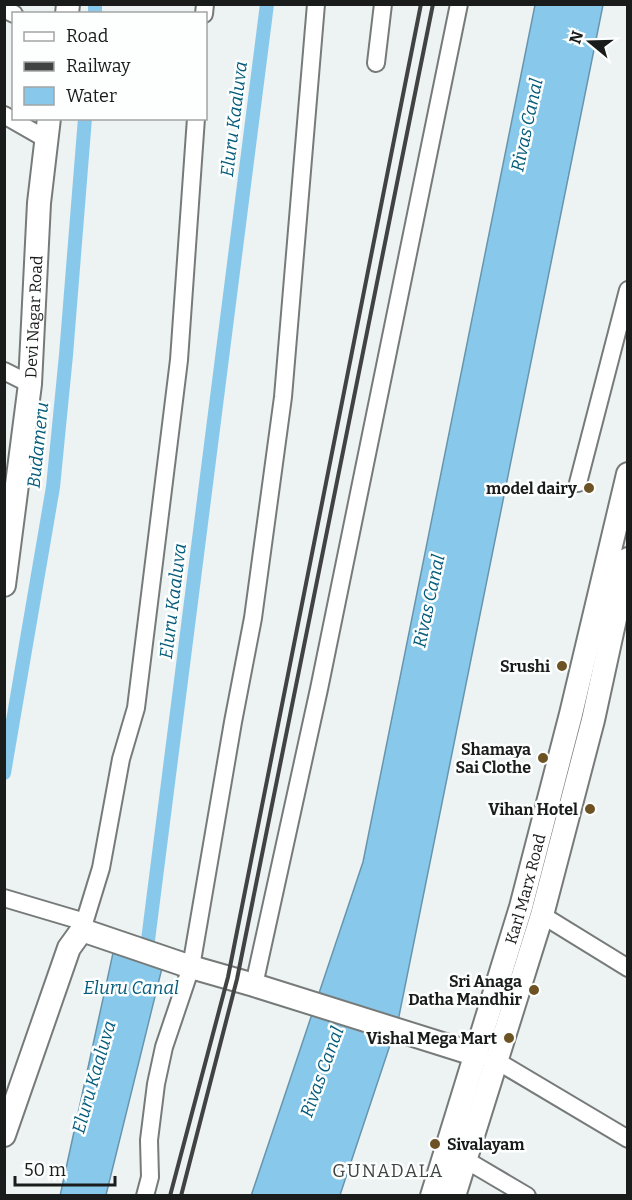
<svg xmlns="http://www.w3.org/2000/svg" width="632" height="1200" font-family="Bitter,serif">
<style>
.water{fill:#88c9eb;stroke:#6795ad;stroke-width:1.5}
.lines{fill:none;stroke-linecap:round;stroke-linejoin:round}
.canal{stroke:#88c9eb;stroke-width:14}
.street-casing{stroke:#767b7a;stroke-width:20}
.secondary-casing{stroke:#767b7a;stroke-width:26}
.street{stroke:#fff;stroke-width:16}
.secondary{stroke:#fff;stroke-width:22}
.rail{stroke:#404342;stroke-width:4}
.poi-dot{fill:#6d5324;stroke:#fdffff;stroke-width:2}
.labels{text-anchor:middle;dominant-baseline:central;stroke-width:5;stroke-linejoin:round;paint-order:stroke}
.street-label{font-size:16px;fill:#1a1c1b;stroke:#fdffff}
.poi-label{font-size:16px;font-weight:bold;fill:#1a1c1b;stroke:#fdffff;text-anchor:end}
.water-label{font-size:18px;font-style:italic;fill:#045b7b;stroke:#fdffff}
.neighbourhood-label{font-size:18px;letter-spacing:1.5px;fill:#404443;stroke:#fdffff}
</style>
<rect width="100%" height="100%" fill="#edf2f2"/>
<!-- water -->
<g class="water">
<polygon points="535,5 603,5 398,1021 340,1195 251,1196 363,862"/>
<polygon points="113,953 145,958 163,964 106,1195 60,1196"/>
</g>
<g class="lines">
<!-- canal -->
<g class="canal">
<polyline points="95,14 95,4"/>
<polyline points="4,773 53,487 66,355 85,118"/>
<polyline points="146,956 267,4"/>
</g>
<defs>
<g id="street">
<polyline points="4,9 14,14"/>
<polyline points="204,14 205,4"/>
<polyline points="376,63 383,4"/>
<polyline points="4,115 46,139"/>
<polyline points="4,371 30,384"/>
<polyline points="578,483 628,290"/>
<polyline points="4,898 85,922"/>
<polyline points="542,915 628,968"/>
<polyline points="82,930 101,868 121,759 136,708 179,360 196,118"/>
<polyline points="254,985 319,689 459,4"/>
<polyline points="497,1061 628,1139"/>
<polyline points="466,1160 527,1196"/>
<polyline points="145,1196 150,1177 149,1140 156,1084 164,1047 191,967 233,722 253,618 283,397 316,4"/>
</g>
<g id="secondary">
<polyline points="67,14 68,4"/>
<path id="s1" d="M4 585 30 384 39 203 49 118"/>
<polyline points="4,1135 69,948 82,930 191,967 254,985 477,1055"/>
<path id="s2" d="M432 1196 521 907 571 714 628 474"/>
<polyline points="454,1196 542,915 593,720 628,559"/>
</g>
</defs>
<!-- street casing -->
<use href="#street" class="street-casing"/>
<!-- secondary casing -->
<use href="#secondary" class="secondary-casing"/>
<!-- street -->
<use href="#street" class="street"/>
<!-- secondary -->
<use href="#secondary" class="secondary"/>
<!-- rail -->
<g class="rail">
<polyline points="170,1196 228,977 421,4"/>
<polyline points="181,1196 237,979 433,4"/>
</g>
</g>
<!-- markers -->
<g class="poi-dot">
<circle cx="589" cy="488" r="6"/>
<circle cx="562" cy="666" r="6"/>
<circle cx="543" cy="758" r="6"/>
<circle cx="590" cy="809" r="6"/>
<circle cx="534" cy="990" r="6"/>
<circle cx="509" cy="1038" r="6"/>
<circle cx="435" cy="1144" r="6"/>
</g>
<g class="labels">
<!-- street labels -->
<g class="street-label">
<text stroke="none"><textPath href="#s1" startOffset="270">Devi Nagar Road</textPath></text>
<text stroke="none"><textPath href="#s2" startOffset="321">Karl Marx Road</textPath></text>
</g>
<!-- poi labels -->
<g class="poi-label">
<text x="577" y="488">model dairy</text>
<text x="550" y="666">Srushi</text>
<text x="531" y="749">Shamaya<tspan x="531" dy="18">Sai Clothe</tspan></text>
<text x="578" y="809">Vihan Hotel</text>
<text x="522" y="981">Sri Anaga<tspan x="522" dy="18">Datha Mandhir</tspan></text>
<text x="497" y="1038">Vishal Mega Mart</text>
<text x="447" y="1144" text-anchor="start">Sivalayam</text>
</g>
<!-- water labels -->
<g class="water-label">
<text transform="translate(234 119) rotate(-83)">Eluru Kaaluva</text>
<text transform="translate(527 125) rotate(-78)">Rivas Canal</text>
<text transform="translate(38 445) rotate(-84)">Budameru</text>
<text transform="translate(173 601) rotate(-83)">Eluru Kaaluva</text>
<text transform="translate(429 601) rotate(-78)">Rivas Canal</text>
<text x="131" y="988">Eluru Canal</text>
<text transform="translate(322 1072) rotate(-70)">Rivas Canal</text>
<text transform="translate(94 1077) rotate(-74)">Eluru Kaaluva</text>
</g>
<!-- neighbourhood labels -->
<g class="neighbourhood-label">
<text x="388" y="1171">GUNADALA</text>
</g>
</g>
<!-- border -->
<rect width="632" height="1200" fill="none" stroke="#1a1c1b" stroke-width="12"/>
<!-- legend -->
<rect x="12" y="12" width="195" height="108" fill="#fdffff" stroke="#a2a4a4" stroke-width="1.5"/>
<rect x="24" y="32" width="30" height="9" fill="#ffffff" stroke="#a2a4a4" stroke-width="1.5"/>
<text x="66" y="42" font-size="18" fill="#1a1c1b">Road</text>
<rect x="24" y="62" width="30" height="9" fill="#404342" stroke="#a2a4a4" stroke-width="1.5"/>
<text x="66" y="72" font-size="18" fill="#1a1c1b">Railway</text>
<rect x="24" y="87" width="30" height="18" fill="#88c9eb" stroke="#a2a4a4" stroke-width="1.5"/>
<text x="66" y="102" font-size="18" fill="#1a1c1b">Water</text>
<!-- north arrow -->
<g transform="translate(590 42) rotate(289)" stroke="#fdffff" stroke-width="4.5" paint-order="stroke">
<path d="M0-4.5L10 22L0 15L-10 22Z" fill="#1a1c1b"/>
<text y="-9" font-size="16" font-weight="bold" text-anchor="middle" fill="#1a1c1b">N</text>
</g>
<!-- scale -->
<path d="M15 1176v9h100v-9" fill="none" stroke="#1a1c1b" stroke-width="3"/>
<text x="24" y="1176" font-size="18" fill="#1a1c1b" stroke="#fdffff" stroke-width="4.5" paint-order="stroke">50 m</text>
</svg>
